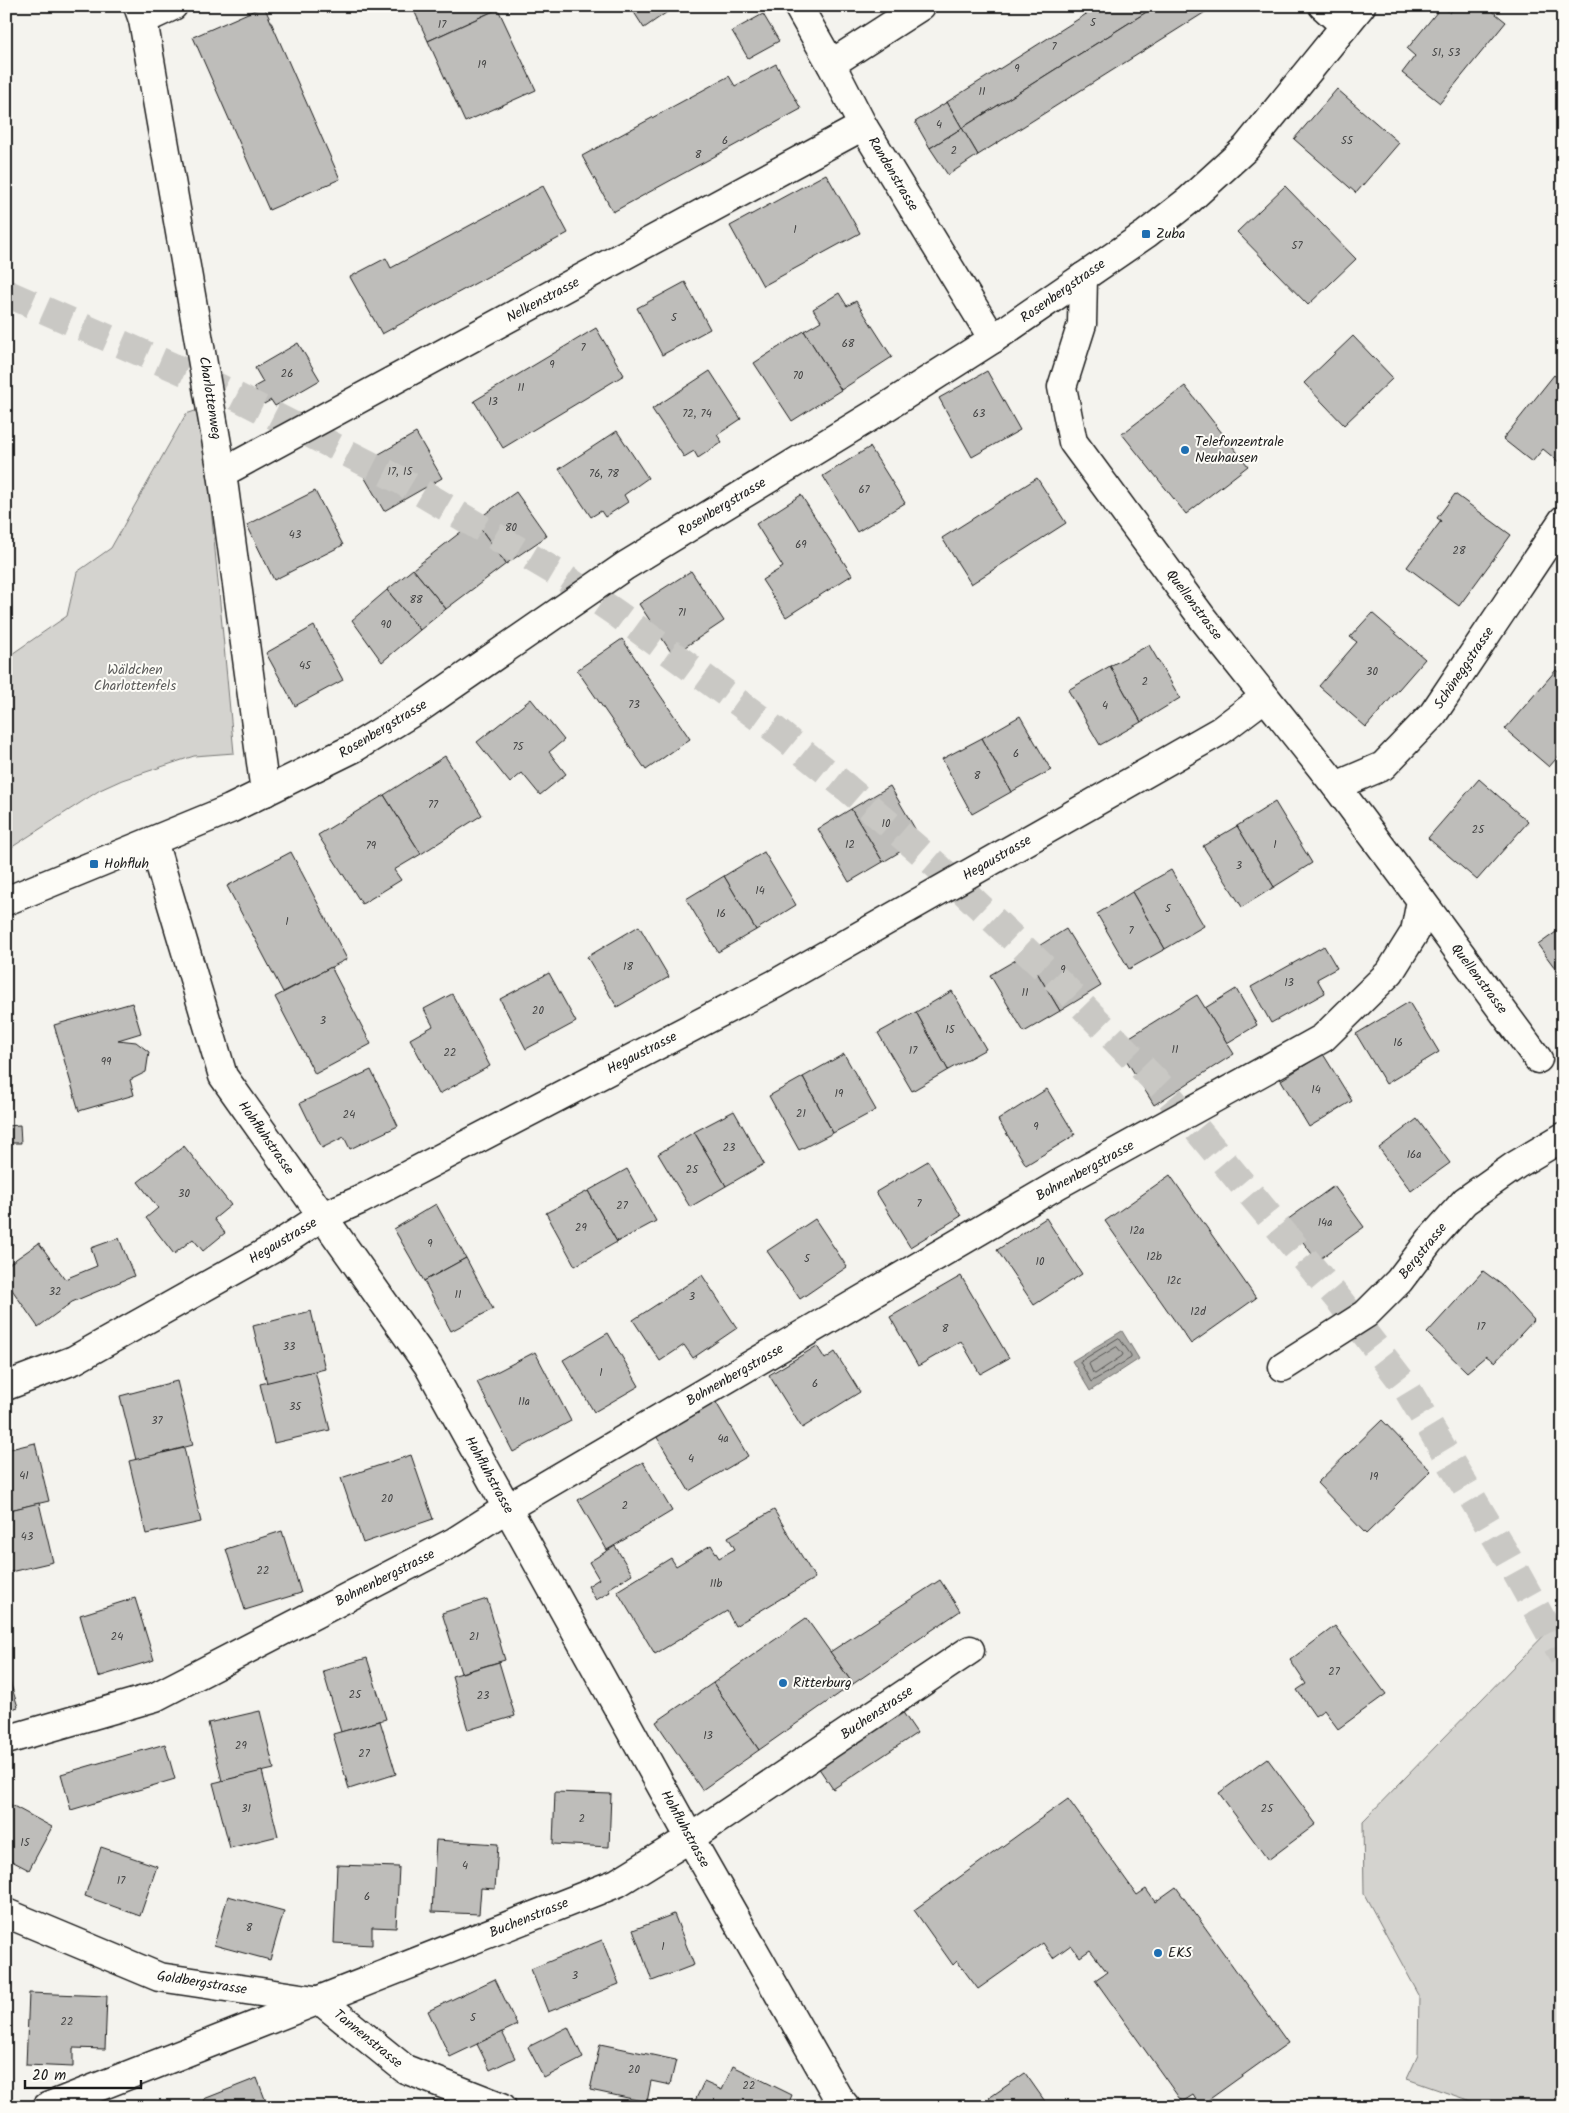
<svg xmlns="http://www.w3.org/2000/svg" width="1569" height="2113" font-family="Kalam,sans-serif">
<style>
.green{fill:#d4d3cf;stroke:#787876}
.water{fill:#abaaa6;stroke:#72716f}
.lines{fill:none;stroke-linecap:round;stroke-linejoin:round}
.shore{stroke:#555553;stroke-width:1}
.building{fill:#bebdba;stroke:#1c1c1c}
.highway-tunnel{stroke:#c9c8c4;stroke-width:28;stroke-dasharray:28 14;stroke-linecap:butt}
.street-casing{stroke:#1c1c1c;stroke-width:31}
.secondary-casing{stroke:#1c1c1c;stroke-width:31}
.street{stroke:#fdfcf7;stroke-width:28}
.secondary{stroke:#fdfcf7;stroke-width:28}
.poi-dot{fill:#1f6fb2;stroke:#fdfcf7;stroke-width:2}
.labels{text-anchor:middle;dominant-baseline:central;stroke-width:4;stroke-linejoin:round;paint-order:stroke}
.number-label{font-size:11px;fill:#444}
.street-label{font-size:14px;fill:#1c1c1c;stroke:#fdfcf7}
.poi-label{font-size:14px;fill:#1c1c1c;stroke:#fdfcf7;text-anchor:start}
.park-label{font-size:14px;fill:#5c5c5b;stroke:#fdfcf7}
</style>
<rect width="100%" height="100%" fill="#f4f3ee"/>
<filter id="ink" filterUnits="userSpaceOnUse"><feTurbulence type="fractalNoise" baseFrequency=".02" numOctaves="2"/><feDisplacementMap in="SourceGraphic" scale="10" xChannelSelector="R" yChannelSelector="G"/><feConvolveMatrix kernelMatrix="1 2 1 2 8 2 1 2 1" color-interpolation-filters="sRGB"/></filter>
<g filter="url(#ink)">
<!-- green -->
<g class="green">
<polygon points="198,410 208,475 234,753 194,756 122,780 100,790 6,851 6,658 67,616 77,572 111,548 186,414"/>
<polygon points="1563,1612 1563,2107 1488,2107 1407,2079 1418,2055 1419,1995 1364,1894 1363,1821 1557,1622"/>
</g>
<!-- water -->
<polygon class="water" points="1122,1331 1139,1359 1090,1391 1072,1361"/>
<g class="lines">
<!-- shore -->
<g class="shore">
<polygon points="1119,1338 1131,1355 1131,1358 1091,1382 1080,1362"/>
<polygon points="1117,1347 1123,1354 1122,1356 1095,1374 1093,1373 1089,1364"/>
</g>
</g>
<!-- building -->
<g class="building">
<polygon points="264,6 340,179 269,210 193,37"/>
<polygon points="412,6 497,6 498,9 428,41"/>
<polygon points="630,6 676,6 644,28"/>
<polygon points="1099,6 1156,6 962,128 947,102"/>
<polygon points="1156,6 1208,6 1210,9 978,155 962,128"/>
<polygon points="1442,6 1450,13 1455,6 1486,6 1506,22 1440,103 1402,73 1415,56 1407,49"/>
<polygon points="498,9 536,90 465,122 428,41"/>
<polygon points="763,14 779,41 748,58 732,31"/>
<polygon points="776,64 801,109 613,212 582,156 729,76 735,86"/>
<polygon points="1337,89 1399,143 1356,193 1294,139"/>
<polygon points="947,102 962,128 930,148 915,122"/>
<polygon points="962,128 978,155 948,175 930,148"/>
<polygon points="826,174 860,233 763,286 730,226"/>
<polygon points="543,186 568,233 382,334 350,277 386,258 391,268"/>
<polygon points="1285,186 1356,259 1308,305 1237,232"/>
<polygon points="685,282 710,329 662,355 637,308"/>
<polygon points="839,293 847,306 856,301 892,357 841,390 804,331 821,321 813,309"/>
<polygon points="596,328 624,375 503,448 474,401"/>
<polygon points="804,331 841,390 792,421 754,363"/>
<polygon points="1353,336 1393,378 1344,425 1304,383"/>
<polygon points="298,343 320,380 275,406 271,400 264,404 254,387 263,382 255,368"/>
<polygon points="710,371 741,419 717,435 722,442 698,458 694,451 684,457 652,409"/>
<polygon points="987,371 1020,430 972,457 939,398"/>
<polygon points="1554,375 1563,382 1563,459 1560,463 1543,449 1532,462 1503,439"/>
<polygon points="1185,386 1248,466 1186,514 1122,434"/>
<polygon points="617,431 648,478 624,495 628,502 605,517 601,511 591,517 559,469"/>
<polygon points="416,433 442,478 384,511 358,466"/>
<polygon points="870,447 905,503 857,532 823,476"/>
<polygon points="1037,478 1066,523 971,584 942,538"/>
<polygon points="315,491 343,545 274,580 247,525"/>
<polygon points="516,492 547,536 506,564 475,521"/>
<polygon points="1455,494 1511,535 1459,606 1407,567 1441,521 1437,518"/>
<polygon points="801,495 852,575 786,617 762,580 783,567 756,524"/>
<polygon points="475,521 506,564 446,609 413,569"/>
<polygon points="413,569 446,609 420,630 387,590"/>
<polygon points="691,571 724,621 673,655 639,604"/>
<polygon points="387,590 420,630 382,662 352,620"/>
<polygon points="1372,613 1425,659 1366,727 1319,686 1357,642 1350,637"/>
<polygon points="314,626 343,680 295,706 266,653"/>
<polygon points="622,639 690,739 646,770 577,670"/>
<polygon points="1149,645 1180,698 1141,722 1110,666"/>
<polygon points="1110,666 1141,722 1100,745 1068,690"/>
<polygon points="1556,670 1563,676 1563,751 1549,767 1505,729"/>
<polygon points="531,699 564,740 549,752 566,774 540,795 522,773 510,783 477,742"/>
<polygon points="1020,716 1051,770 1011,792 982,738"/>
<polygon points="982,738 1011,792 972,814 942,759"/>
<polygon points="445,756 482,815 421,854 384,795"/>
<polygon points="1479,779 1528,822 1477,880 1428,838"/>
<polygon points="890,786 921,839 883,862 851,809"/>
<polygon points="384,795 421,854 394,870 401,880 362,904 318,835"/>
<polygon points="1275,802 1312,863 1274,887 1237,826"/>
<polygon points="851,809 883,862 849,882 818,829"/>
<polygon points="1237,826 1274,887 1242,907 1203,846"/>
<polygon points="291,852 347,959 283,992 227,886"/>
<polygon points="764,852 796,905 756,930 724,876"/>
<polygon points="1171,870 1204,926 1165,949 1132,892"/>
<polygon points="724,876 756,930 718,952 686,899"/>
<polygon points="1132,892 1165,949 1129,969 1097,914"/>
<polygon points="639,926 669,977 617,1007 587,957"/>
<polygon points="1563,927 1563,979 1538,945"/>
<polygon points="1066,929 1101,986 1060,1011 1026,954"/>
<polygon points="1324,946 1337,968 1317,979 1325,993 1271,1023 1251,987"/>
<polygon points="1026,954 1060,1011 1024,1032 990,975"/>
<polygon points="331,967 371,1044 315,1074 275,997"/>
<polygon points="549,973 576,1022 526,1049 500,999"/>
<polygon points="1236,989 1257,1025 1227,1043 1205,1008"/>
<polygon points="952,991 986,1049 948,1070 916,1012"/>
<polygon points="452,994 490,1066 439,1094 410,1039 433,1026 424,1009"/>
<polygon points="1197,995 1234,1054 1154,1105 1117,1045"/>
<polygon points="1409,1002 1439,1052 1386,1084 1356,1034"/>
<polygon points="132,1003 141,1033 118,1040 136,1042 149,1052 146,1072 130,1080 134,1095 79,1111 54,1025"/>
<polygon points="916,1012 948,1070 912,1091 878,1033"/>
<polygon points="844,1054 876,1110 833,1133 803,1077"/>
<polygon points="1323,1054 1352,1101 1309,1127 1281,1080"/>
<polygon points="371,1070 398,1126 350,1149 344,1137 322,1148 300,1103"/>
<polygon points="803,1077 833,1133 799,1150 769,1096"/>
<polygon points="1047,1089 1075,1135 1026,1165 998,1120"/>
<polygon points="734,1111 764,1164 726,1186 694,1132"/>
<polygon points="1417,1119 1450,1163 1411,1191 1379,1148"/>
<polygon points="20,1125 21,1143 6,1143 6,1126"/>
<polygon points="694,1132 726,1186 690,1207 658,1154"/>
<polygon points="184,1146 231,1205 214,1219 225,1233 203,1251 193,1239 174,1254 146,1218 158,1208 138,1182"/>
<polygon points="928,1161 961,1216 910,1247 876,1192"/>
<polygon points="627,1169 656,1221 617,1242 588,1191"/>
<polygon points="1170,1175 1256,1298 1191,1344 1105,1221"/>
<polygon points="1334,1186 1364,1227 1317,1261 1287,1220"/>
<polygon points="588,1191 617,1242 575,1266 546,1213"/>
<polygon points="436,1204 466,1258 424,1281 394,1229"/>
<polygon points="1046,1218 1082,1274 1034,1305 997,1250"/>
<polygon points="815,1219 847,1267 800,1299 767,1251"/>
<polygon points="119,1238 134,1276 72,1302 38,1327 6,1281 6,1266 39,1243 65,1279 97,1266 91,1248"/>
<polygon points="466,1258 493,1309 451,1331 424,1281"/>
<polygon points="1483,1271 1502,1285 1534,1320 1495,1362 1486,1356 1467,1372 1427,1333"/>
<polygon points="702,1275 737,1328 693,1358 684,1345 660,1361 633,1320"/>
<polygon points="961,1276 1009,1358 980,1374 961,1341 918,1366 890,1317"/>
<polygon points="311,1311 325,1369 267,1383 253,1326"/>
<polygon points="608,1333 639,1386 594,1412 563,1360"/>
<polygon points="817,1346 825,1359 835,1352 860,1392 802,1428 769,1375"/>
<polygon points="535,1352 571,1421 513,1452 477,1382"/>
<polygon points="315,1371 330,1430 274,1443 260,1384"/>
<polygon points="177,1381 193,1445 136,1460 120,1396"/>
<polygon points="714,1399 748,1456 689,1491 655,1434"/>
<polygon points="1382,1420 1431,1471 1366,1534 1317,1483"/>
<polygon points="35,1443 49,1501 6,1511 6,1450"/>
<polygon points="184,1448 201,1522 146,1534 129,1461"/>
<polygon points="411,1455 433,1519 363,1543 341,1478"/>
<polygon points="643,1462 672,1511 607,1550 578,1500"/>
<polygon points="39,1503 53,1562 6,1573 6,1511"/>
<polygon points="774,1510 815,1578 735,1626 727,1611 655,1654 617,1591 671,1558 676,1566 711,1545 719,1558 735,1549 728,1537"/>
<polygon points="282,1531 301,1593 245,1610 226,1549"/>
<polygon points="615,1546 632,1574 608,1589 610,1592 596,1600 588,1586 599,1579 589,1562"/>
<polygon points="940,1580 960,1611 853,1684 830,1652"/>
<polygon points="135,1598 154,1660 98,1677 80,1615"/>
<polygon points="487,1599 505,1660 461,1673 442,1613"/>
<polygon points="806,1618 853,1684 759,1750 713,1683"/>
<polygon points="1335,1626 1386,1694 1338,1729 1324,1710 1315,1716 1297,1690 1306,1684 1290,1660"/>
<polygon points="367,1658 386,1719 341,1732 323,1671"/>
<polygon points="499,1662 515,1716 468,1730 452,1676"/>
<polygon points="6,1669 18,1707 6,1711"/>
<polygon points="713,1683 759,1750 702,1790 656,1722"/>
<polygon points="260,1711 274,1769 222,1781 208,1723"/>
<polygon points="902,1711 917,1733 833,1789 818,1767"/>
<polygon points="380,1721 396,1774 349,1789 333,1734"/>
<polygon points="165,1744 175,1779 71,1810 61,1774"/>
<polygon points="1267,1758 1316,1824 1268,1860 1219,1793"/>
<polygon points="262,1771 278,1836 230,1848 213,1783"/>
<polygon points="555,1792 611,1794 609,1847 553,1844"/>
<polygon points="1068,1799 1137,1895 1146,1889 1155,1902 1176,1887 1288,2043 1200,2106 1193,2095 1182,2102 1095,1980 1107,1972 1090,1950 1080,1957 1071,1945 1053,1958 1043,1943 978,1989 957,1961 953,1965 914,1910"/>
<polygon points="6,1802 52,1827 29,1870 6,1858"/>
<polygon points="436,1840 498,1844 495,1889 481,1888 479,1914 432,1912"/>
<polygon points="101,1847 157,1866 140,1916 85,1896"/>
<polygon points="337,1865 399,1867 396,1928 372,1927 372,1945 334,1943"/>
<polygon points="228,1896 284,1911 270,1960 214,1945"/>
<polygon points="674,1914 694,1965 652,1981 633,1930"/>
<polygon points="602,1940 619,1984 548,2012 531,1969"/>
<polygon points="495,1979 517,2025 450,2057 428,2011"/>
<polygon points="29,1993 107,1996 105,2049 73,2048 73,2067 26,2065"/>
<polygon points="568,2027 583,2058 544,2078 528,2047"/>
<polygon points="502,2032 515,2058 490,2070 477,2044"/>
<polygon points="600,2044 676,2060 670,2085 651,2081 647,2102 590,2090"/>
<polygon points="733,2066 792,2095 787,2107 692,2107 704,2082 722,2090"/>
<polygon points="1025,2073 1049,2107 996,2107 989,2098"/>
<polygon points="257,2078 268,2107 207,2107 204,2099"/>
</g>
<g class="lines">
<!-- highway-tunnel -->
<polyline class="highway-tunnel" points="6,293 212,384 400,480 559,574 616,613 769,725 847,788 936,865 1060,983 1164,1090 1339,1300 1404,1384 1505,1553 1563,1657"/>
<defs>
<g id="street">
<polyline points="138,6 143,20 222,473 265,792"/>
<polyline points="798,6 831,64 863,126 993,339"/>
<polyline points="1323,6 1345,26"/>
<polyline points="143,20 173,6"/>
<polyline points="831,64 921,6"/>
<polyline points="222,473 863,126"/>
<polyline points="1336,786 1383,766 1433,714 1563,520"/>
<polyline points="153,841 223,1076 428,1365 690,1838 837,2096 846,2107"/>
<polyline points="1421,900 1538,1059"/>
<polyline points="1283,1367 1366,1314 1399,1281 1431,1239 1465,1201 1516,1165 1563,1137"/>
<polyline points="6,1386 74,1360 274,1248 321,1217 360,1200 775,984 1220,731 1265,697"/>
<polyline points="6,1740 155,1697 454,1542 507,1508 1059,1184 1323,1038 1390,972 1415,932 1421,900 1336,786 1204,620 1073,442 1062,387 1082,324 1083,277"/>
<polyline points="6,1913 159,1977 321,2001 405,2069 502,2107"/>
<polyline points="47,2107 617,1883 690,1838 970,1650"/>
</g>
<polyline id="secondary" points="6,901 230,809 354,748 421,707 625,566 883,409 993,339 1146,234 1188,201 1246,148 1361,6"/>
</defs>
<!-- street casing -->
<use href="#street" class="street-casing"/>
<!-- secondary casing -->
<use href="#secondary" class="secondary-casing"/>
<!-- street -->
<use href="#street" class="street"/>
<!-- secondary -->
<use href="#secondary" class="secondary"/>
</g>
</g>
<!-- markers -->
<g class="poi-dot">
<rect x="1141" y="229" width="10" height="10" rx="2.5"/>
<circle cx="1185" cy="450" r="5"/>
<rect x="89" y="859" width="10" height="10" rx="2.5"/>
<circle cx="783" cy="1683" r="5"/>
<circle cx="1158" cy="1953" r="5"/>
</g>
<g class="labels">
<!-- number labels -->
<g class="number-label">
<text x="1093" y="23">5</text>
<text x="442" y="25">17</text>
<text x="1054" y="47">7</text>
<text x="1446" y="53">51, 53</text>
<text x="482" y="65">19</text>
<text x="1017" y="69">9</text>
<text x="982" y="92">11</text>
<text x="939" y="125">4</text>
<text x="725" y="141">6</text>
<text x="1347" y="141">55</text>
<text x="954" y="151">2</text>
<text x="698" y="155">8</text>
<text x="795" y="230">1</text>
<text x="1297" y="246">57</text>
<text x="674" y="318">5</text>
<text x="848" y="344">68</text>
<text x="583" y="348">7</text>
<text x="552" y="365">9</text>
<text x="287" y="374">26</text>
<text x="798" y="376">70</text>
<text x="521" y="388">11</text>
<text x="493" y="402">13</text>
<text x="697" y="414">72, 74</text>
<text x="979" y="414">63</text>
<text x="400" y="472">17, 15</text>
<text x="604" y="474">76, 78</text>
<text x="864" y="490">67</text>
<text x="511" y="528">80</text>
<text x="295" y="535">43</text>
<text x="801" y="545">69</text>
<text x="1459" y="551">28</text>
<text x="416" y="600">88</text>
<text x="682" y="613">71</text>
<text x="386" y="625">90</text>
<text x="305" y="666">45</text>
<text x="1372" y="672">30</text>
<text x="1145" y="682">2</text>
<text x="634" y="705">73</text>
<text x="1105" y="706">4</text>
<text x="518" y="747">75</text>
<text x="1016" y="754">6</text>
<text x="977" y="776">8</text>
<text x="433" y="805">77</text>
<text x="886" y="824">10</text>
<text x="1478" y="830">25</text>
<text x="850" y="845">12</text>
<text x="1275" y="845">1</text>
<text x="371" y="846">79</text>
<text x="1239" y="866">3</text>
<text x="760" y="891">14</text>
<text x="1168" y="909">5</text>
<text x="721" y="914">16</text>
<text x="287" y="922">1</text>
<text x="1131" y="931">7</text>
<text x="628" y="967">18</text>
<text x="1063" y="970">9</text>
<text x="1289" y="983">13</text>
<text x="1025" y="993">11</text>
<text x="538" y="1011">20</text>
<text x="323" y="1021">3</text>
<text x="950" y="1030">15</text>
<text x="1398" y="1043">16</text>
<text x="1175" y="1050">11</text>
<text x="913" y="1051">17</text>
<text x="450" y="1053">22</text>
<text x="106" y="1062">99</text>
<text x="1316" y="1090">14</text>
<text x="839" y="1094">19</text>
<text x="801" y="1114">21</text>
<text x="349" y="1115">24</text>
<text x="1036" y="1127">9</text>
<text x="729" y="1148">23</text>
<text x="1414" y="1155">16a</text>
<text x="692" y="1170">25</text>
<text x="184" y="1194">30</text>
<text x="919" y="1204">7</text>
<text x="622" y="1206">27</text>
<text x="1325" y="1223">14a</text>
<text x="581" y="1228">29</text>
<text x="1137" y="1231">12a</text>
<text x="430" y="1244">9</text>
<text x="1154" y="1257">12b</text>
<text x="807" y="1259">5</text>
<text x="1040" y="1262">10</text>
<text x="1174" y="1281">12c</text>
<text x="55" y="1292">32</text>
<text x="458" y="1295">11</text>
<text x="692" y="1297">3</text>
<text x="1198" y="1312">12d</text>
<text x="1481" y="1327">17</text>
<text x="945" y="1329">8</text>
<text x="289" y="1347">33</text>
<text x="601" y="1373">1</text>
<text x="815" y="1384">6</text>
<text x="524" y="1402">11a</text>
<text x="295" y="1407">35</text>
<text x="157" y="1421">37</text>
<text x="723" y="1439">4a</text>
<text x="691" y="1459">4</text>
<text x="24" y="1476">41</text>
<text x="1374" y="1477">19</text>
<text x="387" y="1499">20</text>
<text x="625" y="1506">2</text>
<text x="27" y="1537">43</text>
<text x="263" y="1571">22</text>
<text x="716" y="1584">11b</text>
<text x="117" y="1637">24</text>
<text x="474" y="1637">21</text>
<text x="1334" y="1672">27</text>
<text x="355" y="1695">25</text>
<text x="483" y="1696">23</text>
<text x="708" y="1736">13</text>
<text x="241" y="1746">29</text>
<text x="364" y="1754">27</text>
<text x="246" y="1809">31</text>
<text x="1267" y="1809">25</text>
<text x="582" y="1819">2</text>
<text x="25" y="1843">15</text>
<text x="465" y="1866">4</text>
<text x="121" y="1881">17</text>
<text x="367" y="1897">6</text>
<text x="249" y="1928">8</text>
<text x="663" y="1947">1</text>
<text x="575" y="1976">3</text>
<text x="473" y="2018">5</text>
<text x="67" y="2022">22</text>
<text x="634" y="2070">20</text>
<text x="749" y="2086">22</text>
</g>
<!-- street labels -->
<g class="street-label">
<text transform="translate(893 174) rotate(59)">Randenstrasse</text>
<text transform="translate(1063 291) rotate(-35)">Rosenbergstrasse</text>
<text transform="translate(543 300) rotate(-28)">Nelkenstrasse</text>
<text transform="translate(210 398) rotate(81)">Charlottenweg</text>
<text transform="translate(722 507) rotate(-31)">Rosenbergstrasse</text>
<text transform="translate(1194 605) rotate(53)">Quellenstrasse</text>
<text transform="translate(1464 668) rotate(-56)">Schöneggstrasse</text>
<text transform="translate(383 729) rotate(-31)">Rosenbergstrasse</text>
<text transform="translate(997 858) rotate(-30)">Hegaustrasse</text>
<text transform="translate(1479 979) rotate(53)">Quellenstrasse</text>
<text transform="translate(642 1053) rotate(-27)">Hegaustrasse</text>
<text transform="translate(266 1138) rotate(55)">Hohfluhstrasse</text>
<text transform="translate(1085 1171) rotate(-29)">Bohnenbergstrasse</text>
<text transform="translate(283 1241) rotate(-31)">Hegaustrasse</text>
<text transform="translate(1423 1251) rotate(-51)">Bergstrasse</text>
<text transform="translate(735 1375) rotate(-30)">Bohnenbergstrasse</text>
<text transform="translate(489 1475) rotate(61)">Hohfluhstrasse</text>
<text transform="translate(385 1578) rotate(-27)">Bohnenbergstrasse</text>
<text transform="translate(877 1713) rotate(-34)">Buchenstrasse</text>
<text transform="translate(685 1829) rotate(61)">Hohfluhstrasse</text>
<text transform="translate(529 1918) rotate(-22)">Buchenstrasse</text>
<text transform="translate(202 1983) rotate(9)">Goldbergstrasse</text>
<text transform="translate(368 2039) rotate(39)">Tannenstrasse</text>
</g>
<!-- poi labels -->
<g class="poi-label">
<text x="1156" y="234">Zuba</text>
<text x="1195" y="442">Telefonzentrale<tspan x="1195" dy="16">Neuhausen</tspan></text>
<text x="104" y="864">Hohfluh</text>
<text x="793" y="1683">Ritterburg</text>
<text x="1168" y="1953">EKS</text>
</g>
<!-- park labels -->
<g class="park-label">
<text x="135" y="670">Wäldchen<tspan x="135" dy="16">Charlottenfels</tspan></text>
</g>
</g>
<!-- margin -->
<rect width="1569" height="2113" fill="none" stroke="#fdfcf7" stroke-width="25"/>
<rect x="12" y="12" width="1544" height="2088" fill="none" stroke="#1c1c1c" stroke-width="2" filter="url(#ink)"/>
<!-- scale -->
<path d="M25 2080v8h116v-8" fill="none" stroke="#1c1c1c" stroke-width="2.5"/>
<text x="32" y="2080" font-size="15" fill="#1c1c1c" stroke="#fdfcf7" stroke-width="4" paint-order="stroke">20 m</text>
</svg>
